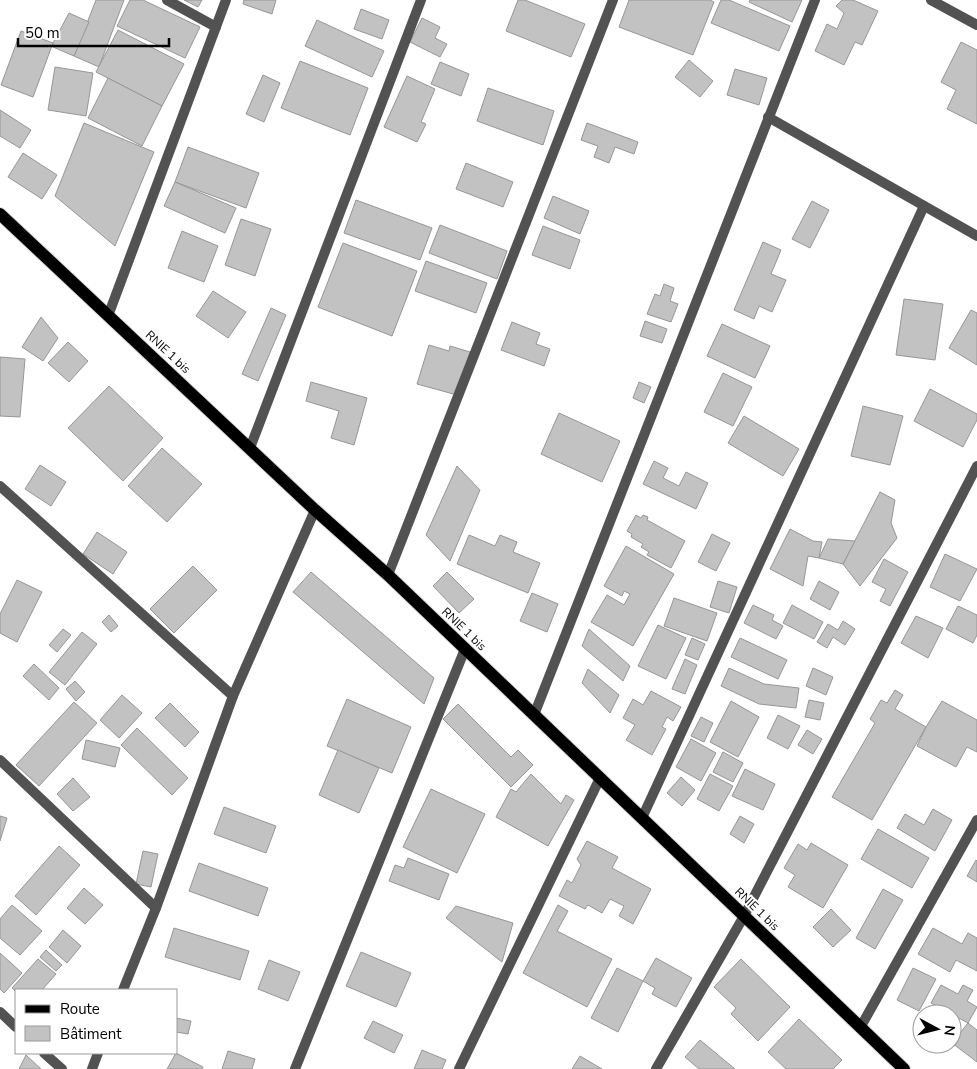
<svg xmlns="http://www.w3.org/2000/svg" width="977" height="1069" font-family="'Nunito Sans',sans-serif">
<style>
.building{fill:#c2c2c2;stroke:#969696}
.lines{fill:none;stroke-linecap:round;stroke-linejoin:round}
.primary-casing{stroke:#dbdbdb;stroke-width:14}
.street{stroke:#525252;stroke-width:10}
.primary{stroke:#000;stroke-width:12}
.labels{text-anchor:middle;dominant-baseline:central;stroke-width:4;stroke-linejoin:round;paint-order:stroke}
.street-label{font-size:12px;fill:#000;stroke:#fff}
</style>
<rect width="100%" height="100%" fill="#fff"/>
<!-- building -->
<g class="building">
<polygon points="96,0 124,0 99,67 74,56"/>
<polygon points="130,0 143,0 200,27 185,58 117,26"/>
<polygon points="184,0 202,0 198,7"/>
<polygon points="244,0 276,0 272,14 243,4"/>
<polygon points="518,0 525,0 585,24 571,57 506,31"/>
<polygon points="629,0 710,0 714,2 693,55 619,27"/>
<polygon points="721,0 729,0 790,26 779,51 711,23"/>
<polygon points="750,0 802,0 792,22 749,2"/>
<polygon points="842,0 853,0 878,11 862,45 855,42 844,65 815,51 827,24 837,29 844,13 836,6"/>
<polygon points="361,9 389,20 382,39 354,29"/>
<polygon points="69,13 89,22 74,56 53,47 53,43"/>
<polygon points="422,18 440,27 435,38 447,44 440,57 410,42"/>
<polygon points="317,20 384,51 372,77 305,46"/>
<polygon points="118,30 184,64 162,106 96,72"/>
<polygon points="21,31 53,43 33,97 1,85"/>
<polygon points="961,42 977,50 977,124 947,109 956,90 941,82"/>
<polygon points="689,60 713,81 700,97 675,77"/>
<polygon points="300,61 368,88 350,135 281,108"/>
<polygon points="440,62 469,74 461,96 431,84"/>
<polygon points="55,67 93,73 86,116 48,110"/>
<polygon points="735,69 767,78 759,105 727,95"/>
<polygon points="263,75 280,83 264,122 246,114"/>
<polygon points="407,76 435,89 421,122 426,124 417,142 384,127"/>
<polygon points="108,78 162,106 142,146 88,118"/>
<polygon points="488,88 554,111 543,145 477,121"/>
<polygon points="0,110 31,130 20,148 0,136"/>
<polygon points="84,123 154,152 115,246 55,196"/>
<polygon points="587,123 638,142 634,154 615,147 609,163 594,157 598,146 581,140"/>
<polygon points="188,147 259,173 246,208 175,182"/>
<polygon points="23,153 57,175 42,199 8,177"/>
<polygon points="466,163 513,182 503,207 456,189"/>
<polygon points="175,182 236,208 225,233 164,206"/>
<polygon points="553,196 589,211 580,234 544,218"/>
<polygon points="356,200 432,228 420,260 344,233"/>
<polygon points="812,201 829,210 810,248 792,239"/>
<polygon points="241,219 271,229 255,276 225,265"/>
<polygon points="440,225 507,251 497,279 429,253"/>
<polygon points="543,226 580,240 570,269 532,255"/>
<polygon points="182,231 218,246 204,282 168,268"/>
<polygon points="763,242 781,250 771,274 786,280 772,312 759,306 754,319 734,310"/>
<polygon points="343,243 417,271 392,336 318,307"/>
<polygon points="426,261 487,283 476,313 415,291"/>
<polygon points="664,284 674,288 670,301 678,304 671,322 647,314 655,294 660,296"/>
<polygon points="213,291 246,312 228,338 196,316"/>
<polygon points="904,299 943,304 935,360 896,355"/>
<polygon points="271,308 286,315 258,381 242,374"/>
<polygon points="971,310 977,313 977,365 949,348"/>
<polygon points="41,317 58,338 43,361 22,347"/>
<polygon points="645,321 667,329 662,343 640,336"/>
<polygon points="512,322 540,333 536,344 550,349 544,366 501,350"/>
<polygon points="722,324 770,346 755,378 707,356"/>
<polygon points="68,342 88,361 69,382 48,363"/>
<polygon points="429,345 449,351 450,346 470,352 457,395 417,384"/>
<polygon points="0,357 25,359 20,417 0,416"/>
<polygon points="723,373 752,387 733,426 704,412"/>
<polygon points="311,382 367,398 354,445 331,438 339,411 306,401"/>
<polygon points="639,382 651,387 644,403 633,398"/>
<polygon points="109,386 163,438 123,481 68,428"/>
<polygon points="930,389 977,414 977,420 963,447 914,421"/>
<polygon points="863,406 903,416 890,465 851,456"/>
<polygon points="559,413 620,441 602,482 541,454"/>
<polygon points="744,416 799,449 783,476 728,443"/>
<polygon points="162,448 202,484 167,522 128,486"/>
<polygon points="654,461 668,468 663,478 679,486 686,472 708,483 696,509 643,484"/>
<polygon points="40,465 66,482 51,506 25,489"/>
<polygon points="457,466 480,490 450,561 426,535"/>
<polygon points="880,492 895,500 891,523 897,538 860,586 843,564"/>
<polygon points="636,515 641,518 643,515 648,517 647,520 685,541 671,568 647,555 649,552 641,547 643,544 631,537 632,534 627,531"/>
<polygon points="790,529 813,541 822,542 819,558 808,556 803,586 770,569"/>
<polygon points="97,532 127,552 113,574 83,554"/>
<polygon points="712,534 730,543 716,571 698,562"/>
<polygon points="469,535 495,546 500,535 517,542 513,552 540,563 528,593 457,564"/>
<polygon points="828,539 855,541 843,564 819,558"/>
<polygon points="626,546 674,574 633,646 591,622 607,595 624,605 630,594 624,591 622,596 604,586"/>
<polygon points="945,554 977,569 960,601 930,587"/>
<polygon points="884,559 908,572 890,606 880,601 886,589 872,582"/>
<polygon points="193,566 217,590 174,633 150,609"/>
<polygon points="311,572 434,678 424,704 293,592"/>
<polygon points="447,572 474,599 459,613 433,586"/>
<polygon points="17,580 42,592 17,642 0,633 0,614"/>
<polygon points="718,581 737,587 729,613 710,607"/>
<polygon points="819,581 839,592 830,610 810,599"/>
<polygon points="532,593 558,604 547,632 520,621"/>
<polygon points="674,598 717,613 707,641 664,626"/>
<polygon points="753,605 774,615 772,620 783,626 776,639 744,623"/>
<polygon points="792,605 823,622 814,639 783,623"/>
<polygon points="958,606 977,615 977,635 973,643 946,629"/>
<polygon points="109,615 118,626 111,632 102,622"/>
<polygon points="916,616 943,628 928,658 901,643"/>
<polygon points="843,621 855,629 845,645 833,637 827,648 817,642 828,624 838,630"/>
<polygon points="658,625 686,638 666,679 638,666"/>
<polygon points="63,629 71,635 57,652 49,645"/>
<polygon points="589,629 630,666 623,681 582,646"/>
<polygon points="82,632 97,644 65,685 49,672"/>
<polygon points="692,638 705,644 698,660 685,655"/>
<polygon points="740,638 787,660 778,679 731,657"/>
<polygon points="685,659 697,665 685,694 672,689"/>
<polygon points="34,664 59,688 49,700 23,676"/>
<polygon points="729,668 764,684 799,688 796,708 759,704 721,686"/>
<polygon points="813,668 833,677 826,695 806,686"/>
<polygon points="588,669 619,695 610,713 582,683"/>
<polygon points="75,681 85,692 76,701 66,689"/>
<polygon points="895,690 903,695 895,709 926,727 872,820 832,797 875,723 870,719 881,700 887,703"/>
<polygon points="651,691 681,707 673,721 667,717 662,727 666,729 652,755 626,740 635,725 623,718 633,699 643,705"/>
<polygon points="122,695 142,713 119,738 100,720"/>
<polygon points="347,699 411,727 392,773 327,746"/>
<polygon points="809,700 824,703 820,720 805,717"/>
<polygon points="731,701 759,717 738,757 710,742"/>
<polygon points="942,701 977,720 977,752 967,747 956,767 917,746 926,727"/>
<polygon points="74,702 97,723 39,786 16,765"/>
<polygon points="170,703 199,732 185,747 155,718"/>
<polygon points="458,704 511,757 518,750 533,765 511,787 443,719"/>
<polygon points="778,715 800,726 788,749 767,738"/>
<polygon points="701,717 713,723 704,742 691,736"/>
<polygon points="137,728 188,778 172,795 121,745"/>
<polygon points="807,730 822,739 813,754 798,745"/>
<polygon points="691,739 716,753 701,781 676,767"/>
<polygon points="86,740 120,748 115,767 82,759"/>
<polygon points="338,750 379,768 359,813 319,795"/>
<polygon points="723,752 743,763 733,782 713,772"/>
<polygon points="745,769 775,784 763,810 732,796"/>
<polygon points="531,774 561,804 566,795 574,800 548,846 496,817 511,789 516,792"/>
<polygon points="710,774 733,786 719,811 697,799"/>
<polygon points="681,777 695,790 682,806 667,793"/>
<polygon points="73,778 90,797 73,811 57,794"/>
<polygon points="431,789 485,814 457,873 403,847"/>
<polygon points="224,807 276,826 266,853 214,834"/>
<polygon points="933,809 952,820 935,851 897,828 905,814 924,825"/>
<polygon points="0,816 7,818 0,841"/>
<polygon points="740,816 754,824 744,843 730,834"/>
<polygon points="878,829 929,858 912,888 861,859"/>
<polygon points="587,841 618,857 612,868 651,889 633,924 619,916 624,906 610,899 602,913 588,905 585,909 559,896 567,880 572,883 581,865 577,859"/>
<polygon points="811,843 848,865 823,908 788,887 795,875 784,868 798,844 807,850"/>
<polygon points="59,846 80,865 36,915 15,896"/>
<polygon points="143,851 158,854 151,887 136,884"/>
<polygon points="408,858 449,874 439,900 389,881 395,865 404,868"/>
<polygon points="976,860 977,861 977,882 967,876"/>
<polygon points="199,863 268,888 258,916 189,891"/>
<polygon points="84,888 103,905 85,924 67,908"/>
<polygon points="883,889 903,900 875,949 856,938"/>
<polygon points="12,905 42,931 20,955 0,938 0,919"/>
<polygon points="558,905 568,911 557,931 612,959 587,1007 523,973"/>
<polygon points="456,906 513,923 502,962 446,918"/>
<polygon points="831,909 851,930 833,947 813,927"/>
<polygon points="174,928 249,951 240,980 165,957"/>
<polygon points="933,928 962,944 968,933 977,938 977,971 956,960 950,972 918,954"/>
<polygon points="63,930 81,946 67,963 49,947"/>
<polygon points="46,950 62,965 56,971 40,957"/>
<polygon points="361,952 411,973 396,1007 346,986"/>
<polygon points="0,953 22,973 4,993 0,989"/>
<polygon points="656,958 692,978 676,1007 652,994 655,988 643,981"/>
<polygon points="38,959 56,974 42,990 16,990 16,992 12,988"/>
<polygon points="741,959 790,1007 758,1041 731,1014 736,1008 714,987"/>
<polygon points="269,960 300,972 288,1001 258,989"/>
<polygon points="617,968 643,981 618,1032 591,1018"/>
<polygon points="913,968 936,979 919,1011 897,1000"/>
<polygon points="941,985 958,994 963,985 973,990 967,1001 977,1007 968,1023 931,1003"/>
<polygon points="176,1018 191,1021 188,1034 176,1032"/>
<polygon points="799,1019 842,1060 833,1069 786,1069 768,1052"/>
<polygon points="373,1021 403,1035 394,1053 364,1038"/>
<polygon points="968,1023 977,1030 977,1062 952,1043"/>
<polygon points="700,1040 735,1069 699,1069 685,1057"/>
<polygon points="422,1050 446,1060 442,1069 414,1069"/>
<polygon points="228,1051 255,1059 252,1069 222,1069"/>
<polygon points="176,1053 203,1067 202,1069 167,1069"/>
<polygon points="26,1055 41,1069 19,1069"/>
<polygon points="580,1056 602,1069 572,1069"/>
</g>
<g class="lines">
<defs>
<polyline id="primary" points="0,214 315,510 388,575 904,1069"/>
</defs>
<!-- primary casing -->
<use href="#primary" class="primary-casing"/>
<!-- street -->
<g class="street">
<polyline points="167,0 216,27"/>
<polyline points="931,0 977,25"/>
<polyline points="768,117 977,236"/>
<polyline points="108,316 226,0"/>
<polyline points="250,448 421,0"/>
<polyline points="0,486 233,696"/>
<polyline points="388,575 613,0"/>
<polyline points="534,715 815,0"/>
<polyline points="0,760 156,908"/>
<polyline points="642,818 924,206"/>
<polyline points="123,990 156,908 233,696 315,510"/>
<polyline points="0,1012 16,1027"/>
<polyline points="860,1028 977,820"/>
<polyline points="44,1053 62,1069"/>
<polyline points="92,1069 98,1053"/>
<polyline points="295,1069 465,649"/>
<polyline points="459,1069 600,778"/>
<polyline points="656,1069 744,916 977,466"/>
</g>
<!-- primary -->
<use href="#primary" class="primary"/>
</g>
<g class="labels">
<!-- street labels -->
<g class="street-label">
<text transform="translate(168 352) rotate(43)">RNIE 1 bis</text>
<text transform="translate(464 629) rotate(44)">RNIE 1 bis</text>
<text transform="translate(757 909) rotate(44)">RNIE 1 bis</text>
</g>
</g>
<!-- legend -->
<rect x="15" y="989" width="162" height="65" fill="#ffffff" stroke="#999999"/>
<rect x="25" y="1005" width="25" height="8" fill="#000000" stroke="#999999"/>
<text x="60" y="1014" font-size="15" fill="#000000">Route</text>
<rect x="25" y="1026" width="25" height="15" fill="#c2c2c2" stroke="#999999"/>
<text x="60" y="1039" font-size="15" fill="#000000">Bâtiment</text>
<!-- north arrow -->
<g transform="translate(937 1029) rotate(97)"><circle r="24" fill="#ffffff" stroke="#999999"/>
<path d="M0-4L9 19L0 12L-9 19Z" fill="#000000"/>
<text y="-8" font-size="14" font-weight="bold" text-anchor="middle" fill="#000000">N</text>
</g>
<!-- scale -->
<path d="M18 38v8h151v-8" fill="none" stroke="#000000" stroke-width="2.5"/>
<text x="25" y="38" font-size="15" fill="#000000" stroke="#ffffff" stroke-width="4" paint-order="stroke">50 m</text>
</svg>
